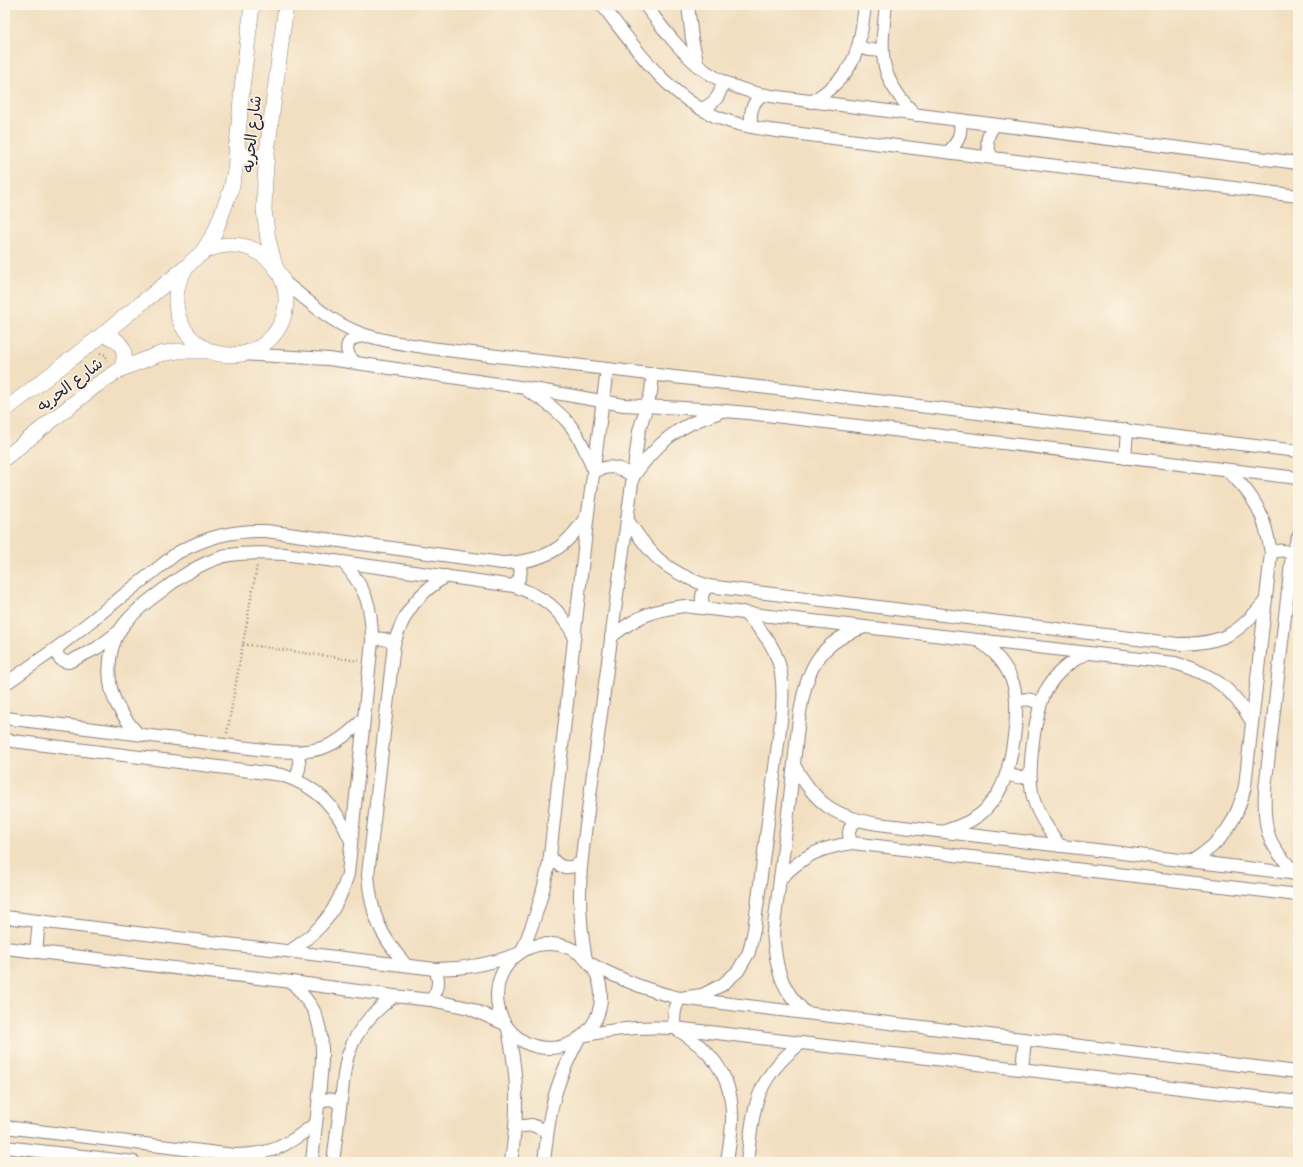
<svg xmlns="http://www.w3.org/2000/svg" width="1303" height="1167" font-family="Caveat,'Playpen Sans Arabic',sans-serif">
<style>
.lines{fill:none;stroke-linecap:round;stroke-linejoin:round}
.minor-casing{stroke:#8a807e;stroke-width:14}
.tertiary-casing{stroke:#8a807e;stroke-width:16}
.path{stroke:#8a807e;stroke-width:2.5;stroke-dasharray:1 3;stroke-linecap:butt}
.minor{stroke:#fff;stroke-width:12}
.tertiary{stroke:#fff;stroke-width:15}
.labels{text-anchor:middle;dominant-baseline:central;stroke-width:3;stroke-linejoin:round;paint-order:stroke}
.street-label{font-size:16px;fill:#22223b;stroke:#fcf5e5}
</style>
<rect width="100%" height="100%" fill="#fcf5e5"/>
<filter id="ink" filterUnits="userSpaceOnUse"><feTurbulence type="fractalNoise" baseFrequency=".025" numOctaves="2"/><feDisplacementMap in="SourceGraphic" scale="8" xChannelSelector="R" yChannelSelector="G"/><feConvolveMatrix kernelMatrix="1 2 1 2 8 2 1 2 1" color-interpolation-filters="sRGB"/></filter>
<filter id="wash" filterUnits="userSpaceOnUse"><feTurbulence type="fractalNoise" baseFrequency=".012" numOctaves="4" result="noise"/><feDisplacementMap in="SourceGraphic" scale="16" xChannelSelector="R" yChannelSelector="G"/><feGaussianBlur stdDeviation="0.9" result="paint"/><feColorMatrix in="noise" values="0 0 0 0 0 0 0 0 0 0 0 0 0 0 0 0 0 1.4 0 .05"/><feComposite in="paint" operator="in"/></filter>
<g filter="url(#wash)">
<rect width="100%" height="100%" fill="#f2dfc1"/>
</g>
<g filter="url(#ink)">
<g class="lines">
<defs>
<g id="minor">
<path d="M602 5C635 47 666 95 717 117 736 125 756 128 777 131L1298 196"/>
<path d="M645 5C685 57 708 88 778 97L1298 163"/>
<polyline points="688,5 692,39 698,66"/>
<path d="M886 5C880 55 878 78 916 115"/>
<path d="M859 45C866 51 873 52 882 48"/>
<path d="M811 102C855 75 859 53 865 5"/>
<path d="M702 109C715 103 720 96 723 82"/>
<path d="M751 127C750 114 751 103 762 95"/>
<path d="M948 152C958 143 962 134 960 120"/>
<path d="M992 157C985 145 986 135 995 125"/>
<path d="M283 281C306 299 329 321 357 332 380 341 406 344 430 348L1298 451"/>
<polyline points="241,354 329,359 539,390 624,405 703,409 748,413 1298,478"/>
<path d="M357 363C347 358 342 343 355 338 359 336 364 337 368 336"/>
<path d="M528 391C566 413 579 431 594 472 608 464 620 466 633 477 657 443 678 425 718 413"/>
<polyline points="1125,458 1127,430"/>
<path d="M627 519C651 556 665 571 708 586L1178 644C1222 644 1239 634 1266 600"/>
<path d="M1271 553C1279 550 1285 549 1292 555"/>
<path d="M514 586C521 578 522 572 519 563"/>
<path d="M705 608C700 600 701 593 708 586"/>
<path d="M611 637C636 617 652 610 684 606L1175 663C1213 674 1232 688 1252 722"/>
<path d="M372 641C380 636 387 639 394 644"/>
<path d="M58 647C55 655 60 662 69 662L97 648 118 632"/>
<path d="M5 684 58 647 177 553C207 537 232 530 266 531L502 563C544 562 567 549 588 513"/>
<path d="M1016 702C1024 698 1032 698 1040 705"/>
<path d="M5 718 273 751C315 754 334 750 363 719"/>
<path d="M138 734C130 725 123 716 117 705 106 684 107 652 119 632 127 617 149 600 163 590 182 575 206 560 230 555 248 552 266 553 284 554L514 586C546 598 558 607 575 637"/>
<path d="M5 740 282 775C318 787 336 806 351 841"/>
<path d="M794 765C816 804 834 817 878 824L1298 874"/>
<path d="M1007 772C1014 778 1022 779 1030 774"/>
<path d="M295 779C300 770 301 763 297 752"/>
<path d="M945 831C959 826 974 821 985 810 989 805 995 799 998 793 1012 770 1021 708 1013 683 1006 664 995 652 979 641"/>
<path d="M852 843C847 834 848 826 857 821"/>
<path d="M1060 846C1049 830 1036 813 1032 793 1029 776 1031 758 1033 741 1039 698 1047 673 1087 653"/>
<path d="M550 856C558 868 569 871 581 862"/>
<path d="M1192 861C1223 842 1237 821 1245 786L1271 553C1265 515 1255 496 1227 470"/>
<path d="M1297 874C1267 845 1263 830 1265 789L1292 555 1298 537"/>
<path d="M780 879C804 855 819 848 852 843L1298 895"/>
<path d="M5 917 435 969C465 969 491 964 518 954"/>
<circle cx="549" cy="996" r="52"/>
<polyline points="5,948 292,982 394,996 431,1000 469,1008 505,1024"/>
<path d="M290 951C322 930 337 911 348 874L372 641C372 605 366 589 343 562"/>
<path d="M522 951C535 920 545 889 550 856L588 513 607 369"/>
<polyline points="36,952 39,921"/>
<path d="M586 960C579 922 578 886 583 848L639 431 651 392 653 374"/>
<path d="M589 963C619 979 648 991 680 998L1298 1072"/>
<path d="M406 965C380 935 371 915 368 875L394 644C404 612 417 594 446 576"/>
<path d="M292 982C300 991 308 1000 314 1011 326 1038 322 1067 319 1095 317 1118 314 1140 312 1162"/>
<path d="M431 1000C439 989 440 981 435 969"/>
<path d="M805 1013C801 1007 795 1002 791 996 777 977 775 954 773 932 781 876 787 820 794 764 797 736 800 693 812 669 822 648 841 635 862 628"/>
<path d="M508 1029C513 1054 517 1078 516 1103 516 1123 514 1142 511 1162"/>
<path d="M582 1036C615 1028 642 1026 675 1028L1298 1102"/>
<polyline points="1022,1069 1025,1039"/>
<path d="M319 1104C326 1097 333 1098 340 1105"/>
<path d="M5 1127 234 1155C271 1155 287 1146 316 1123"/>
<polyline points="515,1127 532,1125 547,1131"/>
<polyline points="5,1147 134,1162"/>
<path d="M333 1162C336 1139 339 1115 342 1092 344 1078 344 1063 350 1050 358 1027 375 1011 394 996"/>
<path d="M544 1162C546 1144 548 1125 552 1107 557 1083 568 1060 579 1038"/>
<path d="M727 1162C729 1146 733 1129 732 1113 731 1072 708 1048 675 1028 673 1017 674 1008 680 998L702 995 722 985 738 971 749 952 754 930 781 721C786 672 781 646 743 612"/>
<path d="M747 1162C754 1106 754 1080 801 1043"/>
</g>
<g id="tertiary">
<path d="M236 146C243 160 256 163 267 152"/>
<circle cx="231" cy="300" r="55"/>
<polyline points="201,254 215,232 231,189 235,171 242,88 252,5"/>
<polyline points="275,266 268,239 264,210 265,180 267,152 286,5"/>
<path d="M102 335C121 338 129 351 121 369"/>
<polyline points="5,410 102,335 185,268"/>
<polyline points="5,458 95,386 121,369 160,354 178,351 211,351"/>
</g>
</defs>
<!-- minor casing -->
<use href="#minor" class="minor-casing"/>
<!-- tertiary casing -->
<use href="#tertiary" class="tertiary-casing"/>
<!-- path -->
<g class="path">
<polyline points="100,353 106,355 107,361"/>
<polyline points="243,644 359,661"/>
<polyline points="227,733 257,565"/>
</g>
<!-- minor -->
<use href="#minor" class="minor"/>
<!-- tertiary -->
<use href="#tertiary" class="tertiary"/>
</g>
</g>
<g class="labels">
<!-- street labels -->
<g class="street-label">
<text transform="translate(252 134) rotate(-84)">شارع الحريه</text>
<text transform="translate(70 385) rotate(-37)">شارع الحريه</text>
</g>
</g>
<!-- margin -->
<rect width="1303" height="1167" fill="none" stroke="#fcf5e5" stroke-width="20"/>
</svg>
